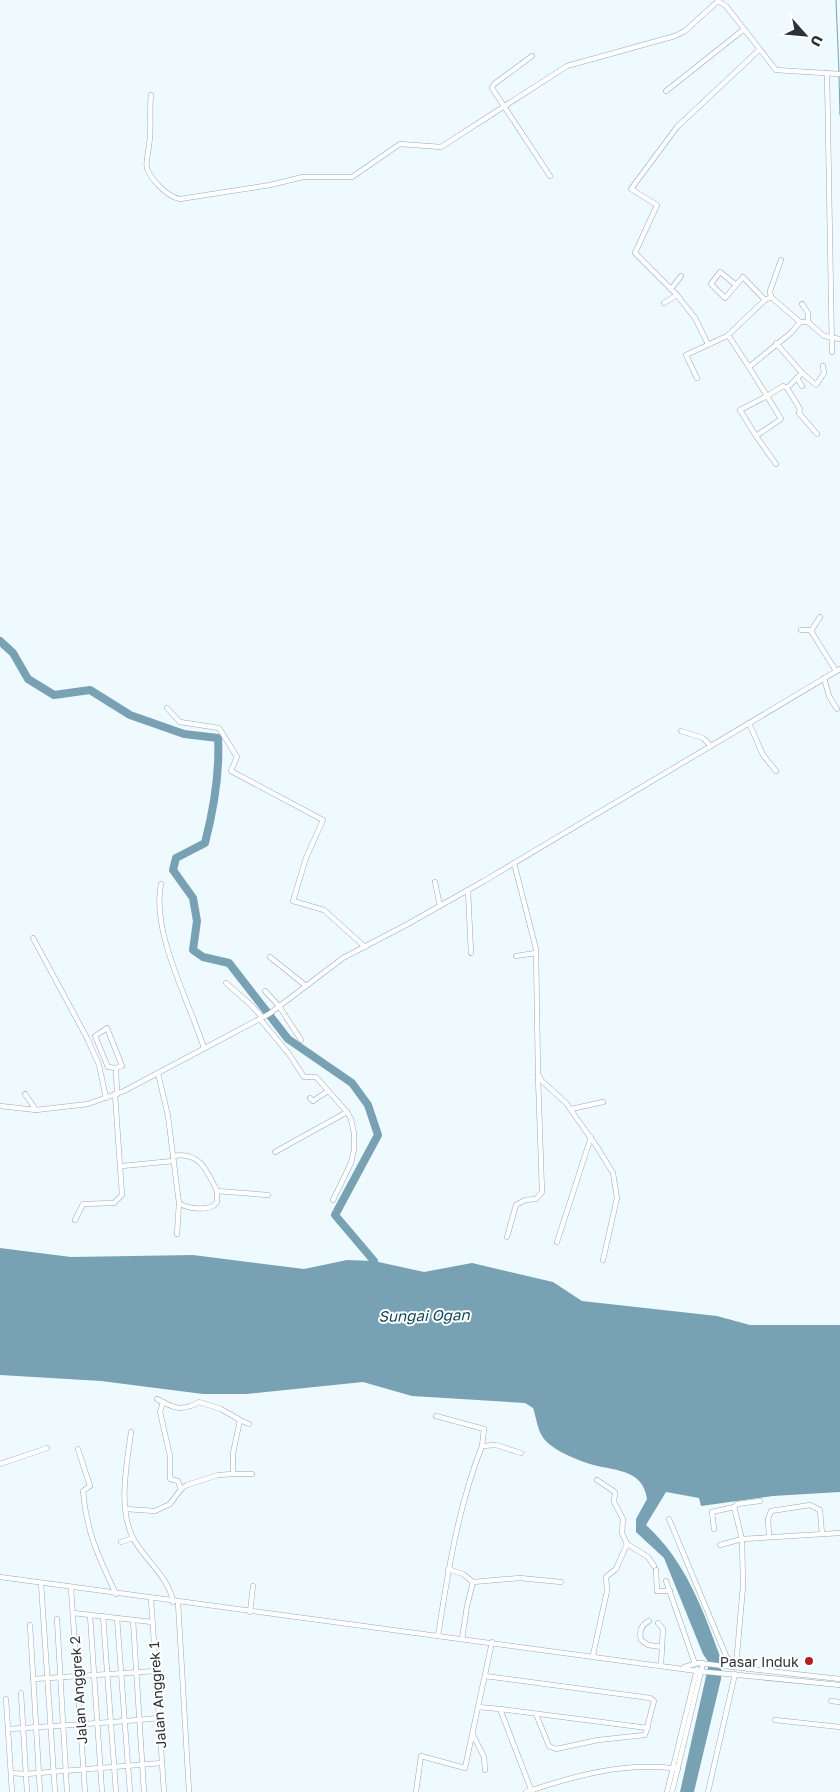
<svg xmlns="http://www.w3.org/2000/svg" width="840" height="1792" font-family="'Golos Text',sans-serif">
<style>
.water{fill:#78a2b4}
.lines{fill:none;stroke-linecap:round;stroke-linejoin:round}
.stream{stroke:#78a2b4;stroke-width:1}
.river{stroke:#78a2b4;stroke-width:8}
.minor-casing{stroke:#99abb4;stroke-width:5.5}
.minor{stroke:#fff;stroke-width:4.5}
.poi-dot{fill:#b12025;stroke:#fff;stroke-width:2}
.labels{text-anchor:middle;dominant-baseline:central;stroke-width:4;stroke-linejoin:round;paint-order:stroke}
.poi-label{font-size:14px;fill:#2b3336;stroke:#fff;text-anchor:end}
.street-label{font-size:14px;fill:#2b3336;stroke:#fff}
.water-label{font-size:15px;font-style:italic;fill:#0d485c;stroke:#fff}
</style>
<rect width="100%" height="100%" fill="#eefaff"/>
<!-- water -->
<path class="water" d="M0 1248 71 1257 193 1255 304 1269 347 1260 374 1261 424 1272 472 1263 553 1282 582 1301 717 1316 750 1325H840V1492L773 1496 701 1506 699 1498 666 1492 646 1525C686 1561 704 1612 722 1662L721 1679 694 1792H680L709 1663 703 1654 664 1558 636 1532V1519L647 1499C643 1468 613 1471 590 1464 575 1459 548 1449 541 1434 537 1427 536 1416 533 1408L525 1403 412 1396 363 1382 247 1394H203L101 1381 0 1375Z"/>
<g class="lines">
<!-- stream -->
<g class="stream">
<polyline points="836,0 839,72"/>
<polyline points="839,76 840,115"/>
</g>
<!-- river -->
<path class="river" d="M0 641 13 653 28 679 54 695 90 690 130 715 184 734 218 738C220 774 214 808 205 843L176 858 173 870 193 898 197 921 193 950 203 957 229 963 288 1039 352 1083 368 1105 378 1135 335 1215 374 1261"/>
<defs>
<g id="minor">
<polyline points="532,56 494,84 492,88 550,176"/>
<polyline points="827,73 832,352"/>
<polyline points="666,91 743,30"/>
<path d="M151 95C149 113 152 128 149 145 149 151 145 163 147 168 151 180 168 197 180 199L270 185 303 177H352L400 144 441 147 567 66 675 36 685 31 718 1 726 6 776 70 840 74"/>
<polyline points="736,285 720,272 711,284 725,298 743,277 765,300 771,297 800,322 808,322 824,336 840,339"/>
<polyline points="671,289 681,276"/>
<polyline points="771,297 770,291 781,260"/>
<polyline points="664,303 677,295"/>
<polyline points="802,304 808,313 808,322"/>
<polyline points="800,322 792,332 749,367 767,396 740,410 756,436 781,419 767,396 783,386 787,388 802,373"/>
<polyline points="728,335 749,367"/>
<polyline points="776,343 802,373 816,385 824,373 823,366"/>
<polyline points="708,344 695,318 677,295 635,253 657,205 631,189 677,127 759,50"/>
<polyline points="697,378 686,355 727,336 765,300"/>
<polyline points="797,378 802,386"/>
<polyline points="787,388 800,409 799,413 817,434"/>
<polyline points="756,436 776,464"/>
<polyline points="820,617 811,631 836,671"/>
<polyline points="801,630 811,630"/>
<polyline points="824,678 829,696 837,709"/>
<polyline points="167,708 180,722 219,728 237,757 231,771 323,820 306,858 293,901 324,910 365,947"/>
<polyline points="749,723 763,755 776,771"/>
<polyline points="681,731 703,738 711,746"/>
<polyline points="514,863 536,949 538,1074 542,1081 566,1103 597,1147 613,1173 617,1198 603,1260"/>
<polyline points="435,882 440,906"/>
<path d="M161 884C151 932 189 1001 204 1048"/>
<polyline points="468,890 471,953"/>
<polyline points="33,938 87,1038 99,1065 106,1098"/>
<polyline points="516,956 536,953"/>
<polyline points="270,957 306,986"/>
<polyline points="226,983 251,1005 262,1017"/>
<polyline points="265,991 279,1006 301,1040"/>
<polyline points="260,1019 289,1054 304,1077 316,1077 347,1112 351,1119 354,1133 354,1150 351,1163 333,1200"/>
<polyline points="116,1068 108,1067 95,1036 107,1028 122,1066 116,1068 117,1094"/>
<path d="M158 1073 168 1116 179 1203C187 1209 211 1212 217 1202V1191L268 1195"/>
<polyline points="25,1094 36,1110"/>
<polyline points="310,1098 313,1101 328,1091"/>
<polyline points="0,1106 36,1110 88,1104 124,1091 269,1014 343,958 406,925 484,881 840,669"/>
<polyline points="571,1109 603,1102"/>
<polyline points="275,1152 347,1112"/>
<path d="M173 1156C199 1151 207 1170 217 1191"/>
<polyline points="122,1166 173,1161"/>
<polyline points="75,1220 83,1204 114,1203 122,1195 115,1094"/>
<polyline points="177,1234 179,1203"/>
<polyline points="507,1237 516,1205 525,1200 536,1199 542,1192 538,1076"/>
<polyline points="557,1242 591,1137"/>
<polyline points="163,1402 160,1412 170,1456 170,1479 178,1481 181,1489"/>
<polyline points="436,1416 484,1429 482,1446"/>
<polyline points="242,1421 249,1424"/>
<path d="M131 1432C127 1464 118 1505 132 1536 143 1559 169 1576 173 1602"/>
<path d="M78 1449 90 1486 83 1491C86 1531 99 1558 116 1594"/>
<polyline points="0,1464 47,1448"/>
<polyline points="233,1474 252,1474"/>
<polyline points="597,1480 615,1492 614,1502 623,1519 622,1533 627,1544"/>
<path d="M126 1509 155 1511 170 1504 181 1489 187 1485 218 1475 233 1474V1453L240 1420 221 1409 199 1402C182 1412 173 1408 157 1399"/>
<polyline points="669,1519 727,1658 736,1663"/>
<polyline points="714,1529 712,1512 734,1507 737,1504 760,1501"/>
<polyline points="769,1536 768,1519 771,1511 810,1505 820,1510 822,1534"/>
<polyline points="121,1542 133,1538"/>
<polyline points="720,1545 742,1539 734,1507"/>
<polyline points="448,1569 463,1574 473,1582 520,1578 561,1582"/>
<polyline points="656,1570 657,1591 670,1591"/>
<polyline points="0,1577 697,1671 840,1685"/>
<polyline points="666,1581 695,1664"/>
<polyline points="41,1583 55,1792"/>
<polyline points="71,1588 85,1792"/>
<polyline points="151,1599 164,1792"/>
<polyline points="178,1602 189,1792"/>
<polyline points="250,1612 253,1586"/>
<polyline points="73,1613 152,1622"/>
<polyline points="90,1615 102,1792"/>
<polyline points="103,1616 116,1792"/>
<polyline points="117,1618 130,1792"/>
<polyline points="57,1619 67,1792"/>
<polyline points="133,1620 144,1792"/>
<path d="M649 1621C641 1625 639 1632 641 1640L648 1645 662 1647"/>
<polyline points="658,1623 663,1629 661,1665"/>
<polyline points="30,1625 40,1792"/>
<path d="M438 1636C448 1571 458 1507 482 1446L496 1445 521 1453"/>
<polyline points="462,1639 467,1606 473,1582"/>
<polyline points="492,1642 478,1707 500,1709 532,1792"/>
<polyline points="593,1655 607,1591 606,1577 616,1569 627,1544 648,1557 654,1566"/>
<polyline points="736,1666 743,1586 742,1539 840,1533"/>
<polyline points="684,1667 698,1663 840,1679"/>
<polyline points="485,1676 650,1698 654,1701 645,1735 598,1740 556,1749 549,1746 536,1714"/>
<polyline points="33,1679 156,1671"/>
<polyline points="21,1693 27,1792"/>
<polyline points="6,1699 12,1792"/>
<polyline points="831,1701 840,1702"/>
<polyline points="500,1709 648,1728"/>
<polyline points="775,1720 840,1727"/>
<path d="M8 1729C58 1726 109 1723 159 1718"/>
<polyline points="473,1735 484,1757 485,1770"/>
<polyline points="11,1773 26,1774 162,1763"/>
<polyline points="416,1792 421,1756 465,1768 478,1707"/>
<path d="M526 1792C574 1776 626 1761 678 1769"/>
<polyline points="667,1792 697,1669"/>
<polyline points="672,1792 703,1663"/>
<polyline points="708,1792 735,1674"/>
</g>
</defs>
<!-- minor casing -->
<use href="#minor" class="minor-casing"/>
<!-- minor -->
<use href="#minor" class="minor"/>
</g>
<!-- markers -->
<circle class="poi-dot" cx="809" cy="1661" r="5"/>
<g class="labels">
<!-- poi labels -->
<g class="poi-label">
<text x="799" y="1661">Pasar Induk</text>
</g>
<!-- street labels -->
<g class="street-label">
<text transform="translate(78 1690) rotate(-94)">Jalan Anggrek 2</text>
<text transform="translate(157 1695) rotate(-94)">Jalan Anggrek 1</text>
</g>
<!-- water labels -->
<g class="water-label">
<text transform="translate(424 1315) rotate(-1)">Sungai Ogan</text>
</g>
</g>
<!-- north arrow -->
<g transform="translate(805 35) rotate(117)" stroke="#ffffff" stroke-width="4" paint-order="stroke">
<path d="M0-4L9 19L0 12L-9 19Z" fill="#2b3336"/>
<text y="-8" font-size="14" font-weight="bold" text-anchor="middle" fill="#2b3336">U</text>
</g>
</svg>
